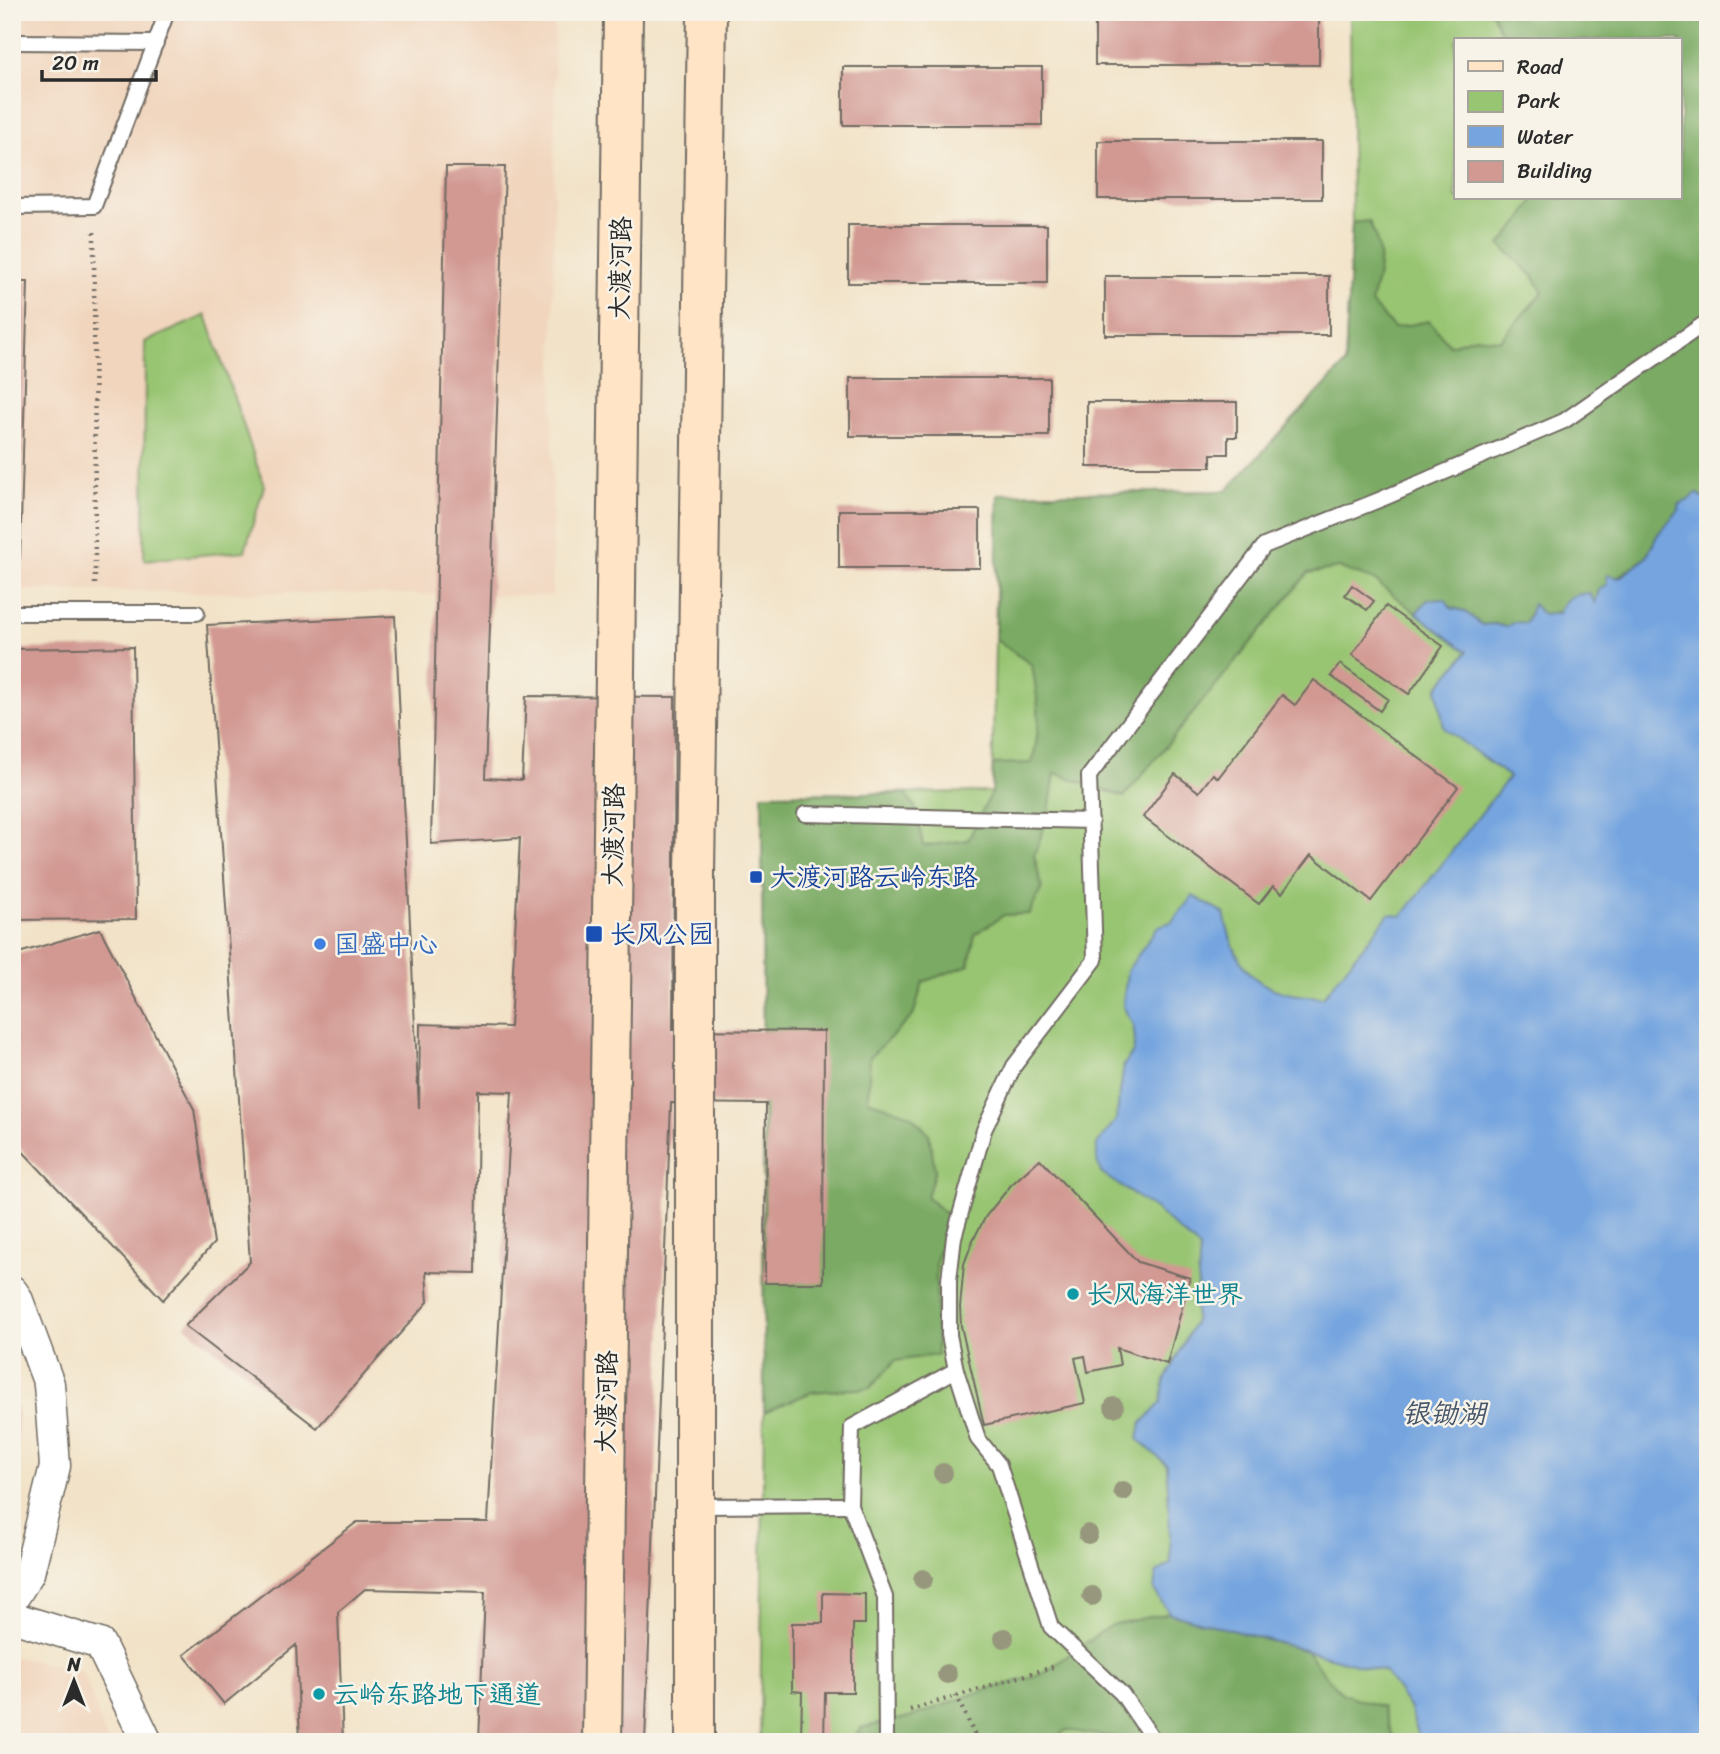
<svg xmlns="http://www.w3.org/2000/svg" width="1720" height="1754" font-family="Sriracha,'LXGW WenKai TC',sans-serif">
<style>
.built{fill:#f1d5bd}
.green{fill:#98c572;stroke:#62784e;stroke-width:2;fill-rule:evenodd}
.forest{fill:#7aaa64;stroke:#526a48;stroke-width:2}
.water{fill:#75a4df;stroke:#506885;stroke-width:2}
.building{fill:#d29993}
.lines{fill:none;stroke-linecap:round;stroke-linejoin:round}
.service-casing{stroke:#716b62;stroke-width:18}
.minor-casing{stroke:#716b62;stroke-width:33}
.secondary-casing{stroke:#716b62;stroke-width:42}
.path{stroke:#716b62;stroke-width:4.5;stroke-dasharray:2 5;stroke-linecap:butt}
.service{stroke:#fff;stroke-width:14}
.minor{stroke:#fff;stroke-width:30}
.secondary{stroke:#ffe4c6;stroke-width:38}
.tree{fill:#97977d}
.transit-dot{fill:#1a4fb4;stroke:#f7f3e8;stroke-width:2.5}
.shop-dot{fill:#3f7fe0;stroke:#f7f3e8;stroke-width:2.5}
.culture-dot{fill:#0f9aa8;stroke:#f7f3e8;stroke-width:2.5}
.labels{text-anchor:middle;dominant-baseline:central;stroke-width:5;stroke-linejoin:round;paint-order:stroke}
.street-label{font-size:26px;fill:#2b2b2b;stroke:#f7f3e8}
.transit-label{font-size:26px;fill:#164399;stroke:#f7f3e8;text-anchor:start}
.shop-label{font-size:26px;fill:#366cbe;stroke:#f7f3e8;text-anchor:start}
.culture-label{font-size:26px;fill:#0d838f;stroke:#f7f3e8;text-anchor:start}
.water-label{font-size:28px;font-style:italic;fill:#45556a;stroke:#f7f3e8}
</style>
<rect width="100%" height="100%" fill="#f7f3e8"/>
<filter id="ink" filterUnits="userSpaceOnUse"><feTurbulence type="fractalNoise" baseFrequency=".0143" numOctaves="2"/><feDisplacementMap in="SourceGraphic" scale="14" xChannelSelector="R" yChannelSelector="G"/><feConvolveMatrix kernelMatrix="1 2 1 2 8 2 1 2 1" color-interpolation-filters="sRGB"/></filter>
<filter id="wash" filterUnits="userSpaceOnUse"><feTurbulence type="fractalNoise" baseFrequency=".00686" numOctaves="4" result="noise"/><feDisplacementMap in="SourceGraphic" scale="28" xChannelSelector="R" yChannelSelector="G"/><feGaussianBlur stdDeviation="1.57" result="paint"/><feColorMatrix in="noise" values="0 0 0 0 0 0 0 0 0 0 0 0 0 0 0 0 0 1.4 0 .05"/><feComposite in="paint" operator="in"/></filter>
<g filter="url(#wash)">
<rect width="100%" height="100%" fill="#f2e3c8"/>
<!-- built -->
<g class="built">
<polygon points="12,12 555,12 552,596 12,590"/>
<polygon points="12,1656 83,1671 107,1742 12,1742"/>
</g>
<!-- green -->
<g class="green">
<path d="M1350 12H1708V1742H760L764 1412 762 794 992 792 998 494 1226 491 1345 364 1352 223ZM1456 40H1680V198H1456Z"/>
<polygon points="206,315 264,486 245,551 144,560 145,342"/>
</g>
<!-- forest -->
<g class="forest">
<path d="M1492 12H1708V502L1697 493 1689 500 1680 504 1679 510 1658 534 1646 558 1607 584 1595 604 1529 618 1526 623 1506 627 1494 624 1482 625 1464 611 1428 600 1416 613 1374 580 1340 568 1308 573 1124 797 1055 773 1048 818 1034 855 1042 888 1029 914 1004 915 975 934 969 965 923 982 913 1016 870 1057 868 1100 911 1115 929 1134 935 1170 927 1197 950 1218 936 1261 937 1355 895 1361 870 1388 812 1392 764 1412 762 794 906 793 916 809 923 846 968 840 992 792 993 764 1032 763C1042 722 1039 706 1032 665L996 640 998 494 1226 491 1345 364 1352 223 1369 221C1385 255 1380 267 1371 303L1394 328 1429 321 1450 345 1475 337 1500 340 1543 292 1533 276 1500 245 1521 220 1535 198H1680V40H1514L1499 29Z"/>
<polygon points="1169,1613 1307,1651 1324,1674 1343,1694 1382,1707 1395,1742 1121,1742 1117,1738 1066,1730 1051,1742 851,1742 861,1728 914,1716 973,1694 1042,1674 1111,1625"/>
</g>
<!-- water -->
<path class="water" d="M1697 493 1708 502V1742H1421L1409 1707 1385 1672 1169 1613 1154 1590 1156 1573 1171 1564 1167 1465 1138 1439 1141 1424 1161 1403 1164 1382 1195 1321 1200 1249 1155 1209 1101 1173 1097 1160V1144L1116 1120 1124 1065 1133 1052 1135 1039 1133 1025 1123 1006 1127 971 1158 926 1172 922 1193 896 1224 913C1236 974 1260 996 1323 997L1389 914 1402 916 1509 777 1444 728 1437 689 1467 652 1416 613 1428 600 1445 599 1451 608 1464 611 1482 625 1494 624 1506 627 1514 622 1526 623 1533 604 1543 615 1559 613C1563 597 1575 594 1590 593L1595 603 1599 590 1607 584V575L1619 578 1646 558 1658 534 1679 510V504L1689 500Z"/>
<g id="blocks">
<!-- building -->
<g class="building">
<rect x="1095" y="12" width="224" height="53"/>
<rect x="843" y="67" width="199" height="58"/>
<rect x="1098" y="141" width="224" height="58"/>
<polygon points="446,167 505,167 485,778 522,780 526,696 675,697 673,1030 824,1031 823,1283 765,1283 766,1104 671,1103 645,1742 479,1742 485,1592 365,1589 338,1612 343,1742 300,1742 296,1645 224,1704 184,1655 357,1522 488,1522 512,1092 478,1091 476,1273 426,1272 428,1302 317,1428 185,1326 250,1262 207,625 395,616 419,1109 420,1024 510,1027 520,838 431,844"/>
<rect x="848" y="225" width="199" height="58"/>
<rect x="1105" y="276" width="224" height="59"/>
<polygon points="12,282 28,282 20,558 12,558"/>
<rect x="850" y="378" width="199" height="58"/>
<polygon points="1087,402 1237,402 1237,437 1228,437 1228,454 1211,454 1211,467 1087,467"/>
<rect x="839" y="510" width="141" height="58"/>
<polygon points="1352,585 1374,601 1367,610 1345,595"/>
<polygon points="1386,606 1443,646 1409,694 1352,655"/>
<polygon points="133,647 136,919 12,920 12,649"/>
<polygon points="1340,664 1388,699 1380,711 1331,676"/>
<polygon points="1314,680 1458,787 1371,901 1311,855 1282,893 1273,886 1259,904 1143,817 1175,774 1199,792 1213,774 1218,778 1282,695 1295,705"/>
<polygon points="100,929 194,1109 214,1243 163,1300 12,1140 12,955"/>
<polygon points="1040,1159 1138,1262 1190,1278 1167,1364 1117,1348 1120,1365 1088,1372 1085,1356 1075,1358 1085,1403 984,1425 961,1326 960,1307 964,1264 973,1240 986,1216 1011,1185"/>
<polygon points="12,1390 14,1390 17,1421 16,1476 13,1485"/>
<polygon points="823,1593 865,1594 865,1624 853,1624 853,1692 825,1692 824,1742 801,1742 802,1692 792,1691 792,1623 823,1623"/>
</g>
</g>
</g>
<g filter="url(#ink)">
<use href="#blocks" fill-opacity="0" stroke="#716b62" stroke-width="2"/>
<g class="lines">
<defs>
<g id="service">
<polyline points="12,42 156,43"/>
<polyline points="12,207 94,206 167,12"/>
<polyline points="12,613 197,613"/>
<polyline points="805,814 1091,821"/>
<polyline points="697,1506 850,1505"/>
<polyline points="886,1742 885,1597 850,1505 852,1427 956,1370"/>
<polyline points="1155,1742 1122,1694 1051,1627 999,1465 978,1439 956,1370 949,1335 949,1280 954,1237 984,1130 1014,1066 1095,960 1089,776 1264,546 1384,498 1564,421 1708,321"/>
</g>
<g id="minor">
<polyline points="12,1291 17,1298 49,1384 55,1466 29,1573 12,1600"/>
<polyline points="12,1617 100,1644 147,1742"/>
</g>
<g id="secondary">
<polyline points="602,1742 623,12"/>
<polyline points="695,1742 695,874 707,12"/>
</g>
</defs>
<!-- service casing -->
<use href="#service" class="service-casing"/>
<!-- minor casing -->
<use href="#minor" class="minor-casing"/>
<!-- secondary casing -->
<use href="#secondary" class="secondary-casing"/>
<!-- path -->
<g class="path">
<polyline points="94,232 95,587"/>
<polyline points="956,1695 978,1742"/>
<polyline points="910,1710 1056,1666"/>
</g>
<!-- service -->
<use href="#service" class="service"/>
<!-- minor -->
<use href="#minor" class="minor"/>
<!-- secondary -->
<use href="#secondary" class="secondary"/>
</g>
<!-- trees -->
<g class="tree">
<circle cx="1114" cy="1407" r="10"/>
<circle cx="943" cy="1473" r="10"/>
<circle cx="1123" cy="1491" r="10"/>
<circle cx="1088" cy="1534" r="10"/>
<circle cx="923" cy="1579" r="10"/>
<circle cx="1092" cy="1596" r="10"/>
<circle cx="1004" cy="1638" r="10"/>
<circle cx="947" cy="1674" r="10"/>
</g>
</g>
<!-- markers -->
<g class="transit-dot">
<rect x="749" y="870" width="14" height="14" rx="3.5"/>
<rect x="585" y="925" width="18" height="18" rx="3.5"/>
</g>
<circle class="shop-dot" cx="320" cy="944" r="7"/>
<g class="culture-dot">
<circle cx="1073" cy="1294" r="7"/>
<circle cx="319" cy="1694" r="7"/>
</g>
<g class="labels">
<!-- street labels -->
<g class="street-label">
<text transform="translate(620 268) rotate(-89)">大渡河路</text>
<text transform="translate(613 835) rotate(-89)">大渡河路</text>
<text transform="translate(606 1402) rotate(-89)">大渡河路</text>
</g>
<!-- transit labels -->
<g class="transit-label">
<text x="770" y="877">大渡河路云岭东路</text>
<text x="610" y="934">长风公园</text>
</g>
<!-- shop labels -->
<g class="shop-label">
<text x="334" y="944">国盛中心</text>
</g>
<!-- culture labels -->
<g class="culture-label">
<text x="1087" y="1294">长风海洋世界</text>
<text x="333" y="1694">云岭东路地下通道</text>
</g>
<!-- water labels -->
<g class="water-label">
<text x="1444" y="1413">银锄湖</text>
</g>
</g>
<!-- margin -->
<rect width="1720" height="1754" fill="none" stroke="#f7f3e8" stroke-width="42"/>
<!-- legend -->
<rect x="1454" y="38" width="228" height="161" fill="#f7f3e8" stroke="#a5a39c" stroke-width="2"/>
<rect x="1468" y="61" width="35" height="10" fill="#ffe4c6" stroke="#a5a39c" stroke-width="2"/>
<text x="1517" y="74" font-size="21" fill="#2b2b2b">Road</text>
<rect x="1468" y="91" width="35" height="21" fill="#98c572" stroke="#a5a39c" stroke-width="2"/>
<text x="1517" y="108" font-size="21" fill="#2b2b2b">Park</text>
<rect x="1468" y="126" width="35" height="21" fill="#75a4df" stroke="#a5a39c" stroke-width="2"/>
<text x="1517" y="144" font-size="21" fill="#2b2b2b">Water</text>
<rect x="1468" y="161" width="35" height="21" fill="#d29993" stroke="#a5a39c" stroke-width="2"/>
<text x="1517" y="178" font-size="21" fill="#2b2b2b">Building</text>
<!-- north arrow -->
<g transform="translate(74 1681)" stroke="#f7f3e8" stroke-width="5" paint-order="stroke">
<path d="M0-5L12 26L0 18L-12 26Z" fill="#2b2b2b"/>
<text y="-10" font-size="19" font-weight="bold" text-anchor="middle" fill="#2b2b2b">N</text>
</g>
<!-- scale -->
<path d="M42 70v10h114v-10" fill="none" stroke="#2b2b2b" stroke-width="3.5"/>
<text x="52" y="70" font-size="21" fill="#2b2b2b" stroke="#f7f3e8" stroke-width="5" paint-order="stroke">20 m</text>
</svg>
